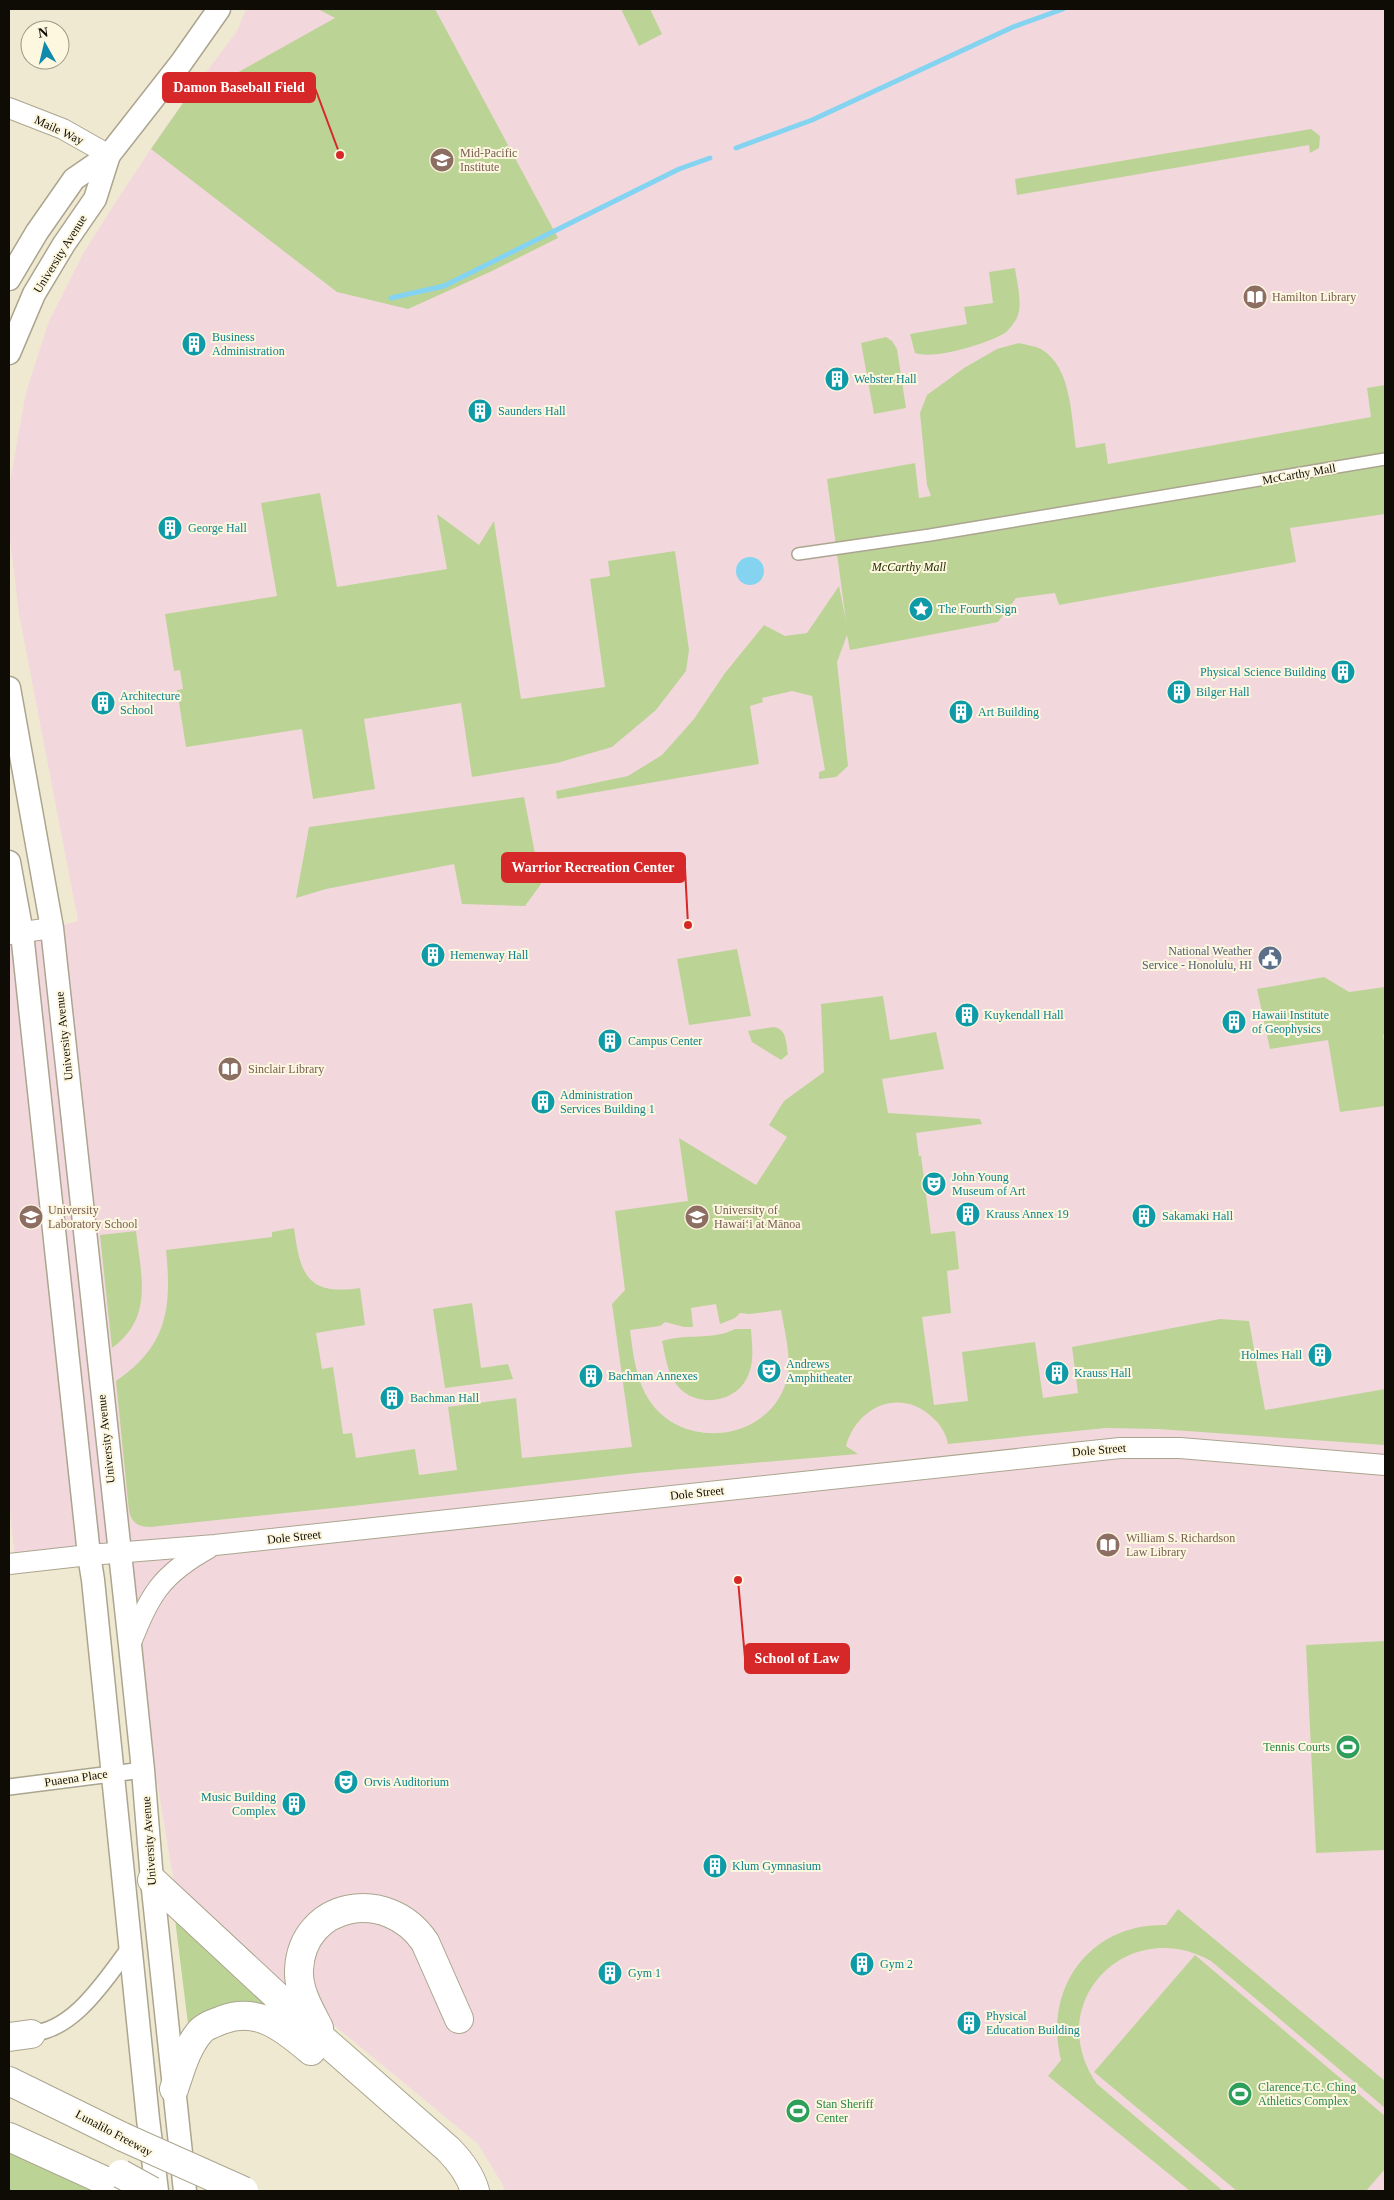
<svg xmlns="http://www.w3.org/2000/svg" width="1394" height="2200" font-family="Georgia,serif">
<style>
.education{fill:#f2d8dd}
.green{fill:#bcd396;fill-rule:evenodd}
.water{fill:#84d4f1}
.lines{fill:none;stroke-linecap:round;stroke-linejoin:round}
.stream{stroke:#84d4f1;stroke-width:5}
.pedestrian-casing{stroke:#aba58f;stroke-width:14}
.minor-casing{stroke:#aba58f;stroke-width:18}
.tertiary-casing{stroke:#aba58f;stroke-width:22}
.secondary-casing{stroke:#aba58f;stroke-width:25}
.motorway-casing{stroke:#aba58f;stroke-width:30}
.pedestrian{stroke:#fff;stroke-width:11}
.minor{stroke:#fff;stroke-width:15}
.tertiary{stroke:#fff;stroke-width:20}
.secondary{stroke:#fff;stroke-width:22}
.motorway{stroke:#fff;stroke-width:28}
.motorway-bridge-casing{stroke:#aba58f;stroke-width:30;stroke-linecap:butt}
.motorway-bridge{stroke:#fff;stroke-width:28}
.labels{text-anchor:middle;dominant-baseline:central;stroke-width:4;stroke-linejoin:round;paint-order:stroke}
.street-label{font-size:12px;fill:#0e0c05;stroke:#fdf7df}
.education-label{font-size:12px;fill:#785e54;stroke:#fdf7df;text-anchor:start}
.culture-label{font-size:12px;fill:#0d838f;stroke:#fdf7df;text-anchor:start}
.park-label{font-size:12px;font-style:italic;fill:#233102;stroke:#fdf7df}
.service-label{font-size:12px;fill:#4e5e75;stroke:#fdf7df;text-anchor:end}
.leisure-label{font-size:12px;fill:#27864d;stroke:#fdf7df;text-anchor:start}
.leader{fill:none;stroke:#d62828;stroke-width:2}
.callout-dot{fill:#d62828;stroke:#fdf7df;stroke-width:2}
.callout{fill:#d62828;stroke:#d62828;stroke-width:2}
.callout-label{font-size:14px;text-anchor:middle;font-weight:bold;fill:#fff}
</style>
<rect width="100%" height="100%" fill="#f0e9d2"/>
<!-- education -->
<polygon class="education" points="246,9 1385,9 1385,2191 505,2191 501,2182 478,2144 176,1895 119,1553 16,1564 13,1541 9,1500 9,934 52,928 78,921 19,614 10,540 9,487 26,392 49,321 83,254 115,203 166,126 237,31"/>
<!-- green -->
<g class="green">
<polygon points="318,9 435,9 558,238 492,271 408,309 337,292 151,149 183,103 335,18"/>
<polygon points="621,9 650,9 662,34 639,46"/>
<polygon points="1311,129 1320,136 1319,148 1310,153 1309,145 1017,195 1015,179"/>
<path d="M1015 268C1017 283 1023 304 1017 318 1014 323 1009 330 1005 333 986 344 935 360 915 353L910 334 967 324 964 307 993 303 989 272Z"/>
<polygon points="886,337 892,341 897,349 906,408 874,414 861,343"/>
<path d="M1019 343C1026 345 1035 346 1041 349 1072 367 1071 417 1076 448L1105 443 1108 464 1371 417 1367 388 1385 385V514L1290 528 1296 562 1059 605 1055 593 1016 598 998 622 850 650 847 635 837 662 848 766 836 777 819 779V772L825 770 812 696 792 691 762 698 763 702 750 706 759 764 557 799 556 791 628 776 662 755 694 719 725 673 764 625 785 636 807 633 839 586 846 621 827 479 915 463 919 498 931 496 927 485 920 413 927 395 964 368 997 349Z"/>
<polygon points="320,493 337,587 447,569 437,514 479,545 494,521 521,699 605,687 590,579 610,576 608,561 675,551 689,650 686,671 656,710 612,747 557,763 472,777 461,703 364,719 375,789 313,799 302,729 186,747 177,690 183,689 180,670 174,671 165,614 277,596 261,503"/>
<polygon points="524,797 541,884 525,906 462,904 454,864 326,889 296,898 309,827"/>
<polygon points="737,949 751,1016 689,1025 677,959"/>
<polygon points="1324,977 1349,992 1385,987 1385,1035 1383,1035 1385,1047 1385,1106 1340,1112 1328,1040 1270,1049 1257,989"/>
<path d="M883 996 890 1040 936 1032 944 1069 882 1079 888 1113 980 1119 982 1124 916 1133 919 1156H921L931 1234 955 1231 959 1269 947 1271 951 1313 922 1317 934 1405 968 1401 962 1352 1035 1342 1043 1398 1078 1393 1072 1347 1220 1319 1249 1321 1265 1410 1385 1389V1445L1158 1429 1106 1428 948 1444C946 1434 941 1425 933 1418 901 1387 857 1406 846 1446L858 1454 636 1473 353 1506 150 1527C138 1527 132 1523 129 1511L116 1381C167 1346 172 1309 166 1250L272 1237V1232L294 1228C300 1274 307 1296 360 1288L365 1325 316 1333 322 1369 333 1367 343 1434 352 1433 356 1458 415 1449 419 1475 457 1470 448 1407 516 1398 522 1458 632 1447 612 1304 625 1290 615 1211 688 1201 679 1138 756 1185 787 1137 769 1125 784 1101 824 1072 821 1004ZM716 1304 720 1324 735 1318 740 1313 749 1314 781 1310C784 1327 791 1357 788 1374 776 1440 685 1454 649 1400 636 1380 633 1354 630 1330L660 1326 665 1322 684 1327H693L691 1308Z"/>
<path d="M774 1027C787 1029 786 1043 788 1054L781 1060 752 1042 748 1031Z"/>
<path d="M136 1231C141 1275 154 1318 112 1348L100 1235Z"/>
<polygon points="472,1303 481,1368 508,1364 513,1379 445,1388 433,1309"/>
<path d="M735 1329H751C752 1346 755 1362 747 1378 733 1406 690 1408 674 1381 667 1370 665 1354 662 1341 686 1333 711 1341 735 1329Z"/>
<polygon points="1385,1641 1385,1850 1316,1853 1306,1645"/>
<path d="M1178 1909 1385 2081V2108L1211 1961C1127 1914 1041 2004 1097 2084L1223 2191H1190L1048 2076 1061 2060C1043 1988 1090 1923 1166 1925Z"/>
<polygon points="175,1919 456,2174 284,2022 189,2032"/>
<polygon points="1195,1955 1385,2116 1385,2169 1366,2191 1237,2191 1094,2072"/>
<polygon points="9,2146 110,2191 9,2191"/>
</g>
<!-- water -->
<circle class="water" cx="750" cy="571" r="14"/>
<g class="lines">
<!-- stream -->
<g class="stream">
<polyline points="736,148 812,120 1013,27 1063,9"/>
<polyline points="391,298 444,286 679,169 710,158"/>
</g>
<defs>
<polyline id="pedestrian" points="798,554 930,535 1385,459"/>
<g id="minor">
<polyline points="9,1787 143,1770"/>
<path d="M26 2033C71 2036 106 1979 130 1947"/>
</g>
<g id="tertiary">
<polyline points="9,108 63,129 109,155"/>
<polyline points="9,934 52,928"/>
<polyline points="9,1564 89,1555 215,1545 1120,1448 1180,1448 1385,1465"/>
<path d="M130 1645C150 1595 160 1575 209 1548"/>
</g>
<g id="secondary">
<polyline points="9,279 37,232 74,179 109,155 181,63 219,9"/>
<polyline points="9,353 34,294 64,244 95,199 109,155"/>
<polyline points="9,688 52,928 130,1645 143,1770 152,1880 185,2191"/>
<polyline points="9,862 22,933 89,1555 93,1580 148,2119 157,2191"/>
</g>
<g id="motorway">
<path d="M152 1880 325 2041 448 2149C460 2161 470 2174 475 2191"/>
<path d="M319 2028C310 2010 298 1991 299 1970 302 1902 387 1886 425 1942L459 2019"/>
<polyline points="9,2037 31,2034"/>
<polyline points="9,2081 123,2137"/>
<path d="M174 2089C181 2069 186 2049 199 2033 204 2026 215 2023 222 2020 258 2006 285 2029 311 2051"/>
<polyline points="9,2137 123,2189 135,2191"/>
</g>
</defs>
<!-- pedestrian casing -->
<use href="#pedestrian" class="pedestrian-casing"/>
<!-- minor casing -->
<use href="#minor" class="minor-casing"/>
<!-- tertiary casing -->
<use href="#tertiary" class="tertiary-casing"/>
<!-- secondary casing -->
<use href="#secondary" class="secondary-casing"/>
<!-- motorway casing -->
<use href="#motorway" class="motorway-casing"/>
<!-- pedestrian -->
<use href="#pedestrian" class="pedestrian"/>
<!-- minor -->
<use href="#minor" class="minor"/>
<!-- tertiary -->
<use href="#tertiary" class="tertiary"/>
<!-- secondary -->
<use href="#secondary" class="secondary"/>
<!-- motorway -->
<use href="#motorway" class="motorway"/>
<defs>
<g id="motorway-bridge">
<polyline points="123,2137 244,2191"/>
<polyline points="121,2174 152,2191"/>
</g>
</defs>
<!-- motorway-bridge casing -->
<use href="#motorway-bridge" class="motorway-bridge-casing"/>
<!-- motorway-bridge -->
<use href="#motorway-bridge" class="motorway-bridge"/>
</g>
<!-- icons -->
<defs>
<symbol id="school-disc" viewBox="-11 -11 22 22"><circle r="9.5" fill="#8d6e63" stroke="#fdf7df"/><path d="M0-5L7-2L0 1L-7-2ZM-4 1L0 2.5L4 1V4Q0 6-4 4Z" fill="#fff"/></symbol>
<symbol id="library-disc" viewBox="-11 -11 22 22"><circle r="9.5" fill="#8d6e63" stroke="#fdf7df"/><path d="M-6-4Q-3-5.5-.7-3.5V5Q-3 3-6 4ZM6-4Q3-5.5 .7-3.5V5Q3 3 6 4Z" fill="#fff"/></symbol>
<symbol id="building-disc" viewBox="-11 -11 22 22"><circle r="9.5" fill="#0f9aa8" stroke="#fdf7df"/><path d="M-4-6H4V6H1V3H-1V6H-4ZM-2.5-4.3h1.7v1.8h-1.7ZM.8-4.3h1.7v1.8H.8ZM-2.5-1h1.7V.8h-1.7ZM.8-1h1.7V.8H.8Z" fill="#fff"/></symbol>
<symbol id="sight-disc" viewBox="-11 -11 22 22"><circle r="9.5" fill="#0f9aa8" stroke="#fdf7df"/><path d="M0-6L1.8-2.2L6-1.7L2.9 1.2L3.7 5.4L0 3.3L-3.7 5.4L-2.9 1.2L-6-1.7L-1.8-2.2Z" fill="#fff"/></symbol>
<symbol id="civic-disc" viewBox="-11 -11 22 22"><circle r="9.5" fill="#5c6f8a" stroke="#fdf7df"/><path d="M-.6-6.5H3V-4.5H.6V-3L4-1V1h2V6H-6V1h2V-1L-.6-3ZM-1.2 2.5V6h2.4V2.5Z" fill="#fff"/></symbol>
<symbol id="theatre-disc" viewBox="-11 -11 22 22"><circle r="9.5" fill="#0f9aa8" stroke="#fdf7df"/><path d="M-5-5.5Q0-4 5-5.5V0Q5 5 0 6Q-5 5-5 0ZM-3.3-2.5H-1v1.5H-3.3ZM1-2.5H3.3v1.5H1ZM-2.8 1Q0 5.5 2.8 1Z" fill="#fff"/></symbol>
<symbol id="university-disc" viewBox="-11 -11 22 22"><circle r="9.5" fill="#8d6e63" stroke="#fdf7df"/><path d="M0-5L7-2L0 1L-7-2ZM-4 1L0 2.5L4 1V4Q0 6-4 4Z" fill="#fff"/></symbol>
<symbol id="stadium-disc" viewBox="-11 -11 22 22"><circle r="9.5" fill="#2e9e5b" stroke="#fdf7df"/><path d="M0-5a6.5 5 0 1 0 0 10a6.5 5 0 1 0 0-10ZM-3.5-1.8h7v3.6h-7Z" fill="#fff"/></symbol>
</defs>
<g fill-rule="evenodd">
<use href="#school-disc" x="428" y="146" width="28" height="28"/>
<use href="#library-disc" x="1241" y="283" width="28" height="28"/>
<use href="#building-disc" x="180" y="330" width="28" height="28"/>
<use href="#building-disc" x="823" y="365" width="28" height="28"/>
<use href="#building-disc" x="466" y="397" width="28" height="28"/>
<use href="#building-disc" x="156" y="514" width="28" height="28"/>
<use href="#sight-disc" x="907" y="595" width="28" height="28"/>
<use href="#building-disc" x="1329" y="658" width="28" height="28"/>
<use href="#building-disc" x="1165" y="678" width="28" height="28"/>
<use href="#building-disc" x="89" y="689" width="28" height="28"/>
<use href="#building-disc" x="947" y="698" width="28" height="28"/>
<use href="#building-disc" x="419" y="941" width="28" height="28"/>
<use href="#civic-disc" x="1256" y="944" width="28" height="28"/>
<use href="#building-disc" x="953" y="1001" width="28" height="28"/>
<use href="#building-disc" x="1220" y="1008" width="28" height="28"/>
<use href="#building-disc" x="596" y="1027" width="28" height="28"/>
<use href="#library-disc" x="216" y="1055" width="28" height="28"/>
<use href="#building-disc" x="529" y="1088" width="28" height="28"/>
<use href="#theatre-disc" x="920" y="1170" width="28" height="28"/>
<use href="#building-disc" x="954" y="1200" width="28" height="28"/>
<use href="#building-disc" x="1130" y="1202" width="28" height="28"/>
<use href="#school-disc" x="17" y="1203" width="28" height="28"/>
<use href="#university-disc" x="683" y="1203" width="28" height="28"/>
<use href="#building-disc" x="1306" y="1341" width="28" height="28"/>
<use href="#theatre-disc" x="755" y="1357" width="28" height="28"/>
<use href="#building-disc" x="1043" y="1359" width="28" height="28"/>
<use href="#building-disc" x="577" y="1362" width="28" height="28"/>
<use href="#building-disc" x="378" y="1384" width="28" height="28"/>
<use href="#library-disc" x="1094" y="1531" width="28" height="28"/>
<use href="#stadium-disc" x="1334" y="1733" width="28" height="28"/>
<use href="#theatre-disc" x="332" y="1768" width="28" height="28"/>
<use href="#building-disc" x="280" y="1790" width="28" height="28"/>
<use href="#building-disc" x="701" y="1852" width="28" height="28"/>
<use href="#building-disc" x="848" y="1950" width="28" height="28"/>
<use href="#building-disc" x="596" y="1959" width="28" height="28"/>
<use href="#building-disc" x="955" y="2009" width="28" height="28"/>
<use href="#stadium-disc" x="1226" y="2080" width="28" height="28"/>
<use href="#stadium-disc" x="784" y="2097" width="28" height="28"/>
</g>
<g class="labels">
<!-- street labels -->
<g class="street-label">
<text transform="translate(59 130) rotate(25)">Maile Way</text>
<text transform="translate(60 254) rotate(-58)">University Avenue</text>
<text transform="translate(1299 474) rotate(-10)">McCarthy Mall</text>
<text transform="translate(64 1036) rotate(-96)">University Avenue</text>
<text transform="translate(106 1439) rotate(-96)">University Avenue</text>
<text transform="translate(1099 1450) rotate(-5)">Dole Street</text>
<text transform="translate(697 1493) rotate(-6)">Dole Street</text>
<text transform="translate(294 1537) rotate(-6)">Dole Street</text>
<text transform="translate(76 1778) rotate(-8)">Puaena Place</text>
<text transform="translate(149 1841) rotate(-94)">University Avenue</text>
<text transform="translate(114 2133) rotate(28)">Lunalilo Freeway</text>
</g>
<!-- education labels -->
<g class="education-label">
<text x="460" y="153">Mid-Pacific<tspan x="460" dy="14">Institute</tspan></text>
<text x="1272" y="297">Hamilton Library</text>
<text x="248" y="1069">Sinclair Library</text>
<text x="48" y="1210">University<tspan x="48" dy="14">Laboratory School</tspan></text>
<text x="714" y="1210">University of<tspan x="714" dy="14">Hawaiʻi at Mānoa</tspan></text>
<text x="1126" y="1538">William S. Richardson<tspan x="1126" dy="14">Law Library</tspan></text>
</g>
<!-- culture labels -->
<g class="culture-label">
<text x="212" y="337">Business<tspan x="212" dy="14">Administration</tspan></text>
<text x="854" y="379">Webster Hall</text>
<text x="498" y="411">Saunders Hall</text>
<text x="188" y="528">George Hall</text>
<text x="938" y="609">The Fourth Sign</text>
<text x="1326" y="672" text-anchor="end">Physical Science Building</text>
<text x="1196" y="692">Bilger Hall</text>
<text x="120" y="696">Architecture<tspan x="120" dy="14">School</tspan></text>
<text x="978" y="712">Art Building</text>
<text x="450" y="955">Hemenway Hall</text>
<text x="984" y="1015">Kuykendall Hall</text>
<text x="1252" y="1015">Hawaii Institute<tspan x="1252" dy="14">of Geophysics</tspan></text>
<text x="628" y="1041">Campus Center</text>
<text x="560" y="1095">Administration<tspan x="560" dy="14">Services Building 1</tspan></text>
<text x="952" y="1177">John Young<tspan x="952" dy="14">Museum of Art</tspan></text>
<text x="986" y="1214">Krauss Annex 19</text>
<text x="1162" y="1216">Sakamaki Hall</text>
<text x="1302" y="1355" text-anchor="end">Holmes Hall</text>
<text x="786" y="1364">Andrews<tspan x="786" dy="14">Amphitheater</tspan></text>
<text x="1074" y="1373">Krauss Hall</text>
<text x="608" y="1376">Bachman Annexes</text>
<text x="410" y="1398">Bachman Hall</text>
<text x="364" y="1782">Orvis Auditorium</text>
<text x="276" y="1797" text-anchor="end">Music Building<tspan x="276" dy="14">Complex</tspan></text>
<text x="732" y="1866">Klum Gymnasium</text>
<text x="880" y="1964">Gym 2</text>
<text x="628" y="1973">Gym 1</text>
<text x="986" y="2016">Physical<tspan x="986" dy="14">Education Building</tspan></text>
</g>
<!-- park labels -->
<g class="park-label">
<text x="909" y="567">McCarthy Mall</text>
</g>
<!-- service labels -->
<g class="service-label">
<text x="1252" y="951">National Weather<tspan x="1252" dy="14">Service - Honolulu, HI</tspan></text>
</g>
<!-- leisure labels -->
<g class="leisure-label">
<text x="1330" y="1747" text-anchor="end">Tennis Courts</text>
<text x="1258" y="2087">Clarence T.C. Ching<tspan x="1258" dy="14">Athletics Complex</tspan></text>
<text x="816" y="2104">Stan Sheriff<tspan x="816" dy="14">Center</tspan></text>
</g>
</g>
<!-- callouts -->
<path class="leader" d="M340 155L315 88M688 925L685 868M738 1580L745 1658"/>
<g class="callout-dot">
<circle cx="340" cy="155" r="5"/>
<circle cx="688" cy="925" r="5"/>
<circle cx="738" cy="1580" r="5"/>
</g>
<g class="callout">
<rect x="163" y="73" width="152" height="29" rx="5"/>
<rect x="502" y="853" width="183" height="29" rx="5"/>
<rect x="745" y="1644" width="104" height="29" rx="5"/>
</g>
<g class="callout-label">
<text x="239" y="92">Damon Baseball Field</text>
<text x="593" y="872">Warrior Recreation Center</text>
<text x="797" y="1663">School of Law</text>
</g>
<!-- border -->
<rect width="1394" height="2200" fill="none" stroke="#0e0c05" stroke-width="20"/>
<!-- north arrow -->
<g transform="translate(45 45) rotate(352)"><circle r="24" fill="#fdf7df" stroke="#9d9988"/>
<path d="M0-4L9 19L0 12L-9 19Z" fill="#0d8aac"/>
<text y="-8" font-size="14" font-weight="bold" text-anchor="middle" fill="#0e0c05">N</text>
</g>
</svg>
